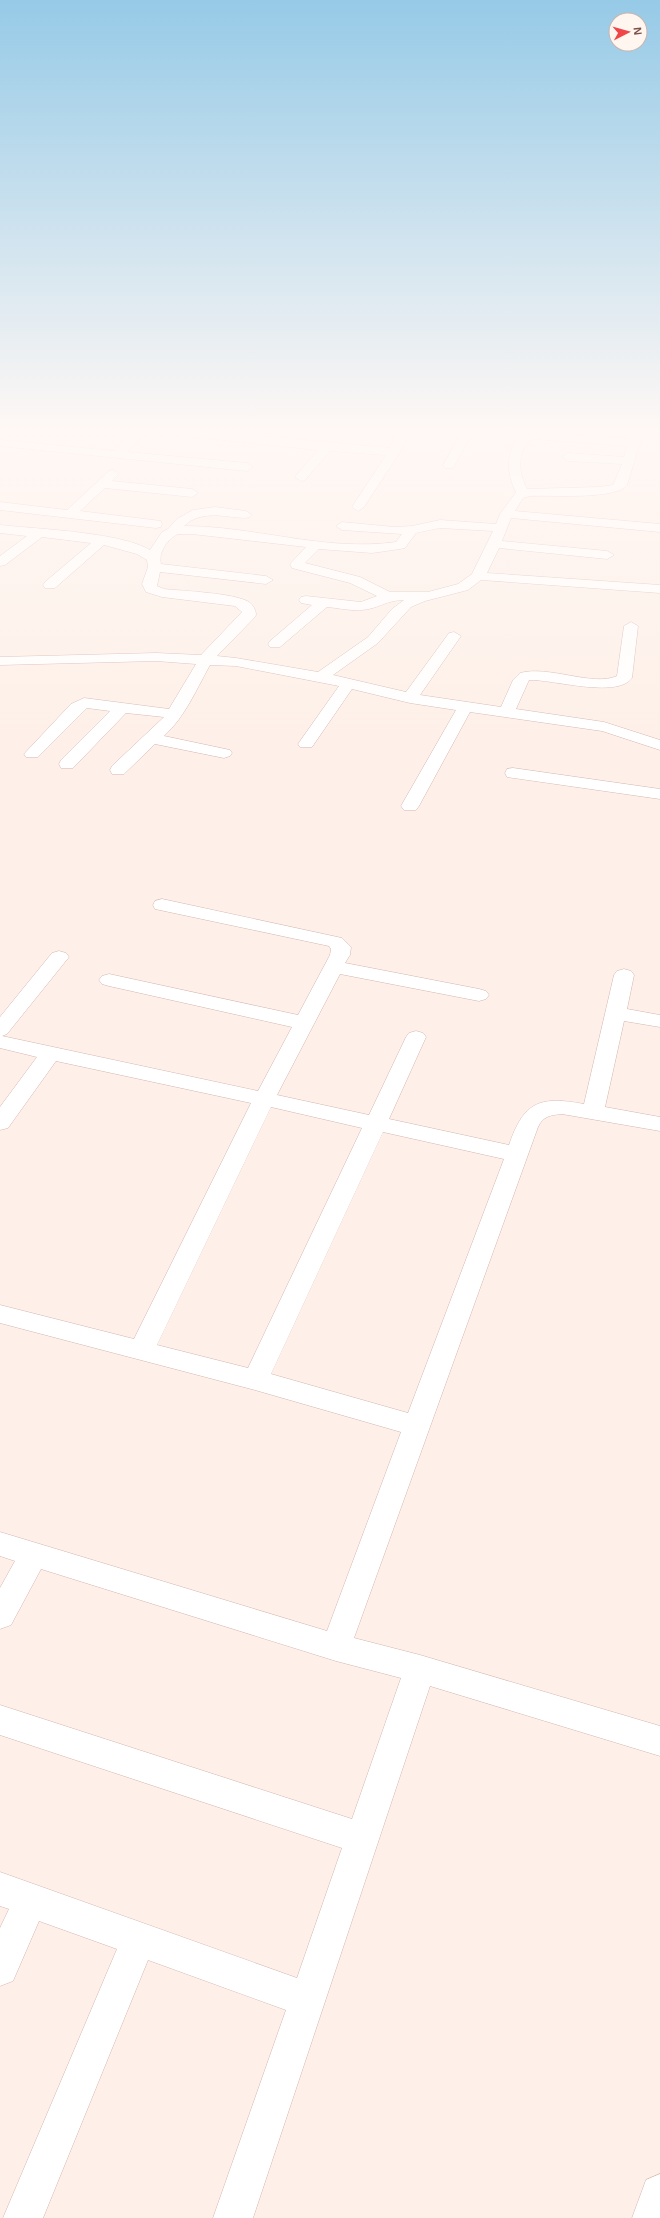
<svg xmlns="http://www.w3.org/2000/svg" width="660" height="2218" font-family="Helvetica,sans-serif">
<style>
.lines{fill:none;stroke-linecap:round;stroke-linejoin:round}
.minor-casing{stroke:#d4b6af;stroke-width:1}
.minor{fill:#fff;fill-rule:evenodd}
</style>
<rect width="100%" height="100%" fill="#fef0e8"/>
<g class="lines">
<defs>
<g id="minor">
<polygon points="135,430 147,430 127,452 247,463 253,467 247,471 0,446 0,440 115,451"/>
<polygon points="153,430 195,430 390,448 399,430 411,430 400,452 364,507 358,511 352,507 386,455 330,451 305,480 301,481 295,477 318,450 158,433"/>
<polygon points="463,430 474,430 453,468 445,468 443,465"/>
<path d="M632 430H644L627 485C617 500 549 495 530 496L523 498 515 511 660 524V532L511 518 502 541 607 551 614 555 607 559 499 548 487 573 660 585V593L481 580 468 590 425 601 411 607 378 643 333 675 406 692 449 633 454 632 461 636 420 695 501 707 513 680 520 673C549 665 593 687 617 676L624 626 631 622 638 626 632 678C617 699 552 679 529 680L516 709 604 722 660 740V750L602 731 470 712 419 806 416 810H404L401 806 456 710 410 703 352 689 312 747H300L298 744 339 686 236 666 210 665C196 690 185 717 164 736L230 750 232 753 230 756 224 758 155 744 124 774H112L110 770 112 766 164 717 126 713 73 768H61L59 764 61 760 110 711 87 708 38 757H26L24 754 71 704 84 698 169 709 196 664 156 661 0 665V657L156 653 201 655 242 612 235 606 162 597 146 592 142 584 148 567 147 560 137 554 104 545 55 588H45L43 585 45 582 91 543 42 537 5 565 0 566V556L27 536 0 533V525C37 529 120 532 150 550L162 532 168 529 177 519 193 510 215 507 246 511 252 515C246 525 206 504 184 526 255 526 325 552 396 542L402 534 342 530 336 526 342 522 394 527 412 526 440 520 496 524 500 514 516 492C506 472 506 455 519 436L534 433 629 439ZM534 439 627 446 624 457 568 453 562 457 568 461 622 464 613 485 598 487 527 489C518 472 518 457 527 441ZM440 528 493 531 472 574 458 584 428 592H390L360 577 305 563 319 549 372 553 400 549 405 548 416 533ZM178 534H192L306 547 290 564 292 568 350 583 377 596 361 602 306 596 301 597 299 600 301 603 312 605 270 641 268 644 270 647H280L327 607C338 608 351 611 362 610 378 609 386 600 404 600L392 609 368 637 318 672 236 658 217 656 254 618 256 615C256 610 253 605 249 602 235 593 183 591 164 589L157 586 160 572 266 584 273 580 266 576 161 564C158 553 167 539 178 534Z"/>
<polygon points="113,470 119,474 112,481 192,489 198,493 192,497 105,488 80,511 161,521 162,524 161,527 156,528 0,510 0,502 67,510 109,471"/>
<polygon points="513,768 660,789 660,799 507,777 505,773 507,769"/>
<path d="M162 899 342 938 351 947 350 955 345 963 479 989 486 991 489 995 486 999 479 1001 340 974 277 1095 369 1115 406 1037 409 1033 416 1031 423 1033 426 1037 389 1119 509 1145C524 1101 540 1096 584 1104L614 975 617 971 624 969 631 971 634 975 627 1009 660 1015V1027L624 1021 605 1107 660 1117V1131L562 1114C551 1115 543 1116 538 1127L354 1638 420 1655 660 1726V1756L430 1686 253 2218H213L286 2010 148 1960 43 2218H3L117 1949 39 1921 13 1981 0 1986V1928L9 1909 0 1906V1872L297 1978 342 1848 0 1735V1705L352 1819 401 1678 336 1661 41 1569 11 1625 0 1629V1588L15 1561 0 1556V1532L327 1631 401 1432 255 1390 0 1323V1305L134 1339 251 1103 56 1061 8 1128 0 1130V1107L37 1057 0 1048V1017L52 953 59 951 66 953 69 957 7 1034 2 1036 258 1091 292 1027 109 986 102 984 99 980 102 976 109 974 298 1015 330 955 331 949 329 946 155 909 153 905 155 901ZM271 1107 362 1128 248 1368 157 1345ZM383 1132 504 1159 408 1413 271 1374Z"/>
<polygon points="660,2174 660,2218 632,2218 646,2180"/>
</g>
</defs>
<!-- minor casing -->
<use href="#minor" class="minor-casing"/>
<!-- minor -->
<use href="#minor" class="minor"/>
</g>
<!-- sky -->
<linearGradient id="sky" x2="0" y2="1"><stop stop-color="#96cae7"/><stop offset="0.58" stop-color="#fff8f5"/><stop offset="1" stop-color="#fff8f5" stop-opacity="0"/></linearGradient>
<rect width="660" height="741" fill="url(#sky)"/>
<!-- north arrow -->
<g transform="translate(628 32) rotate(84)"><circle r="19" fill="#fff6f0" stroke="#cab3ad"/>
<path d="M0-3L7 15L0 10L-7 15Z" fill="#f0464a"/>
<text y="-6" font-size="11" font-weight="bold" text-anchor="middle" fill="#7b4f49">N</text>
</g>
</svg>
